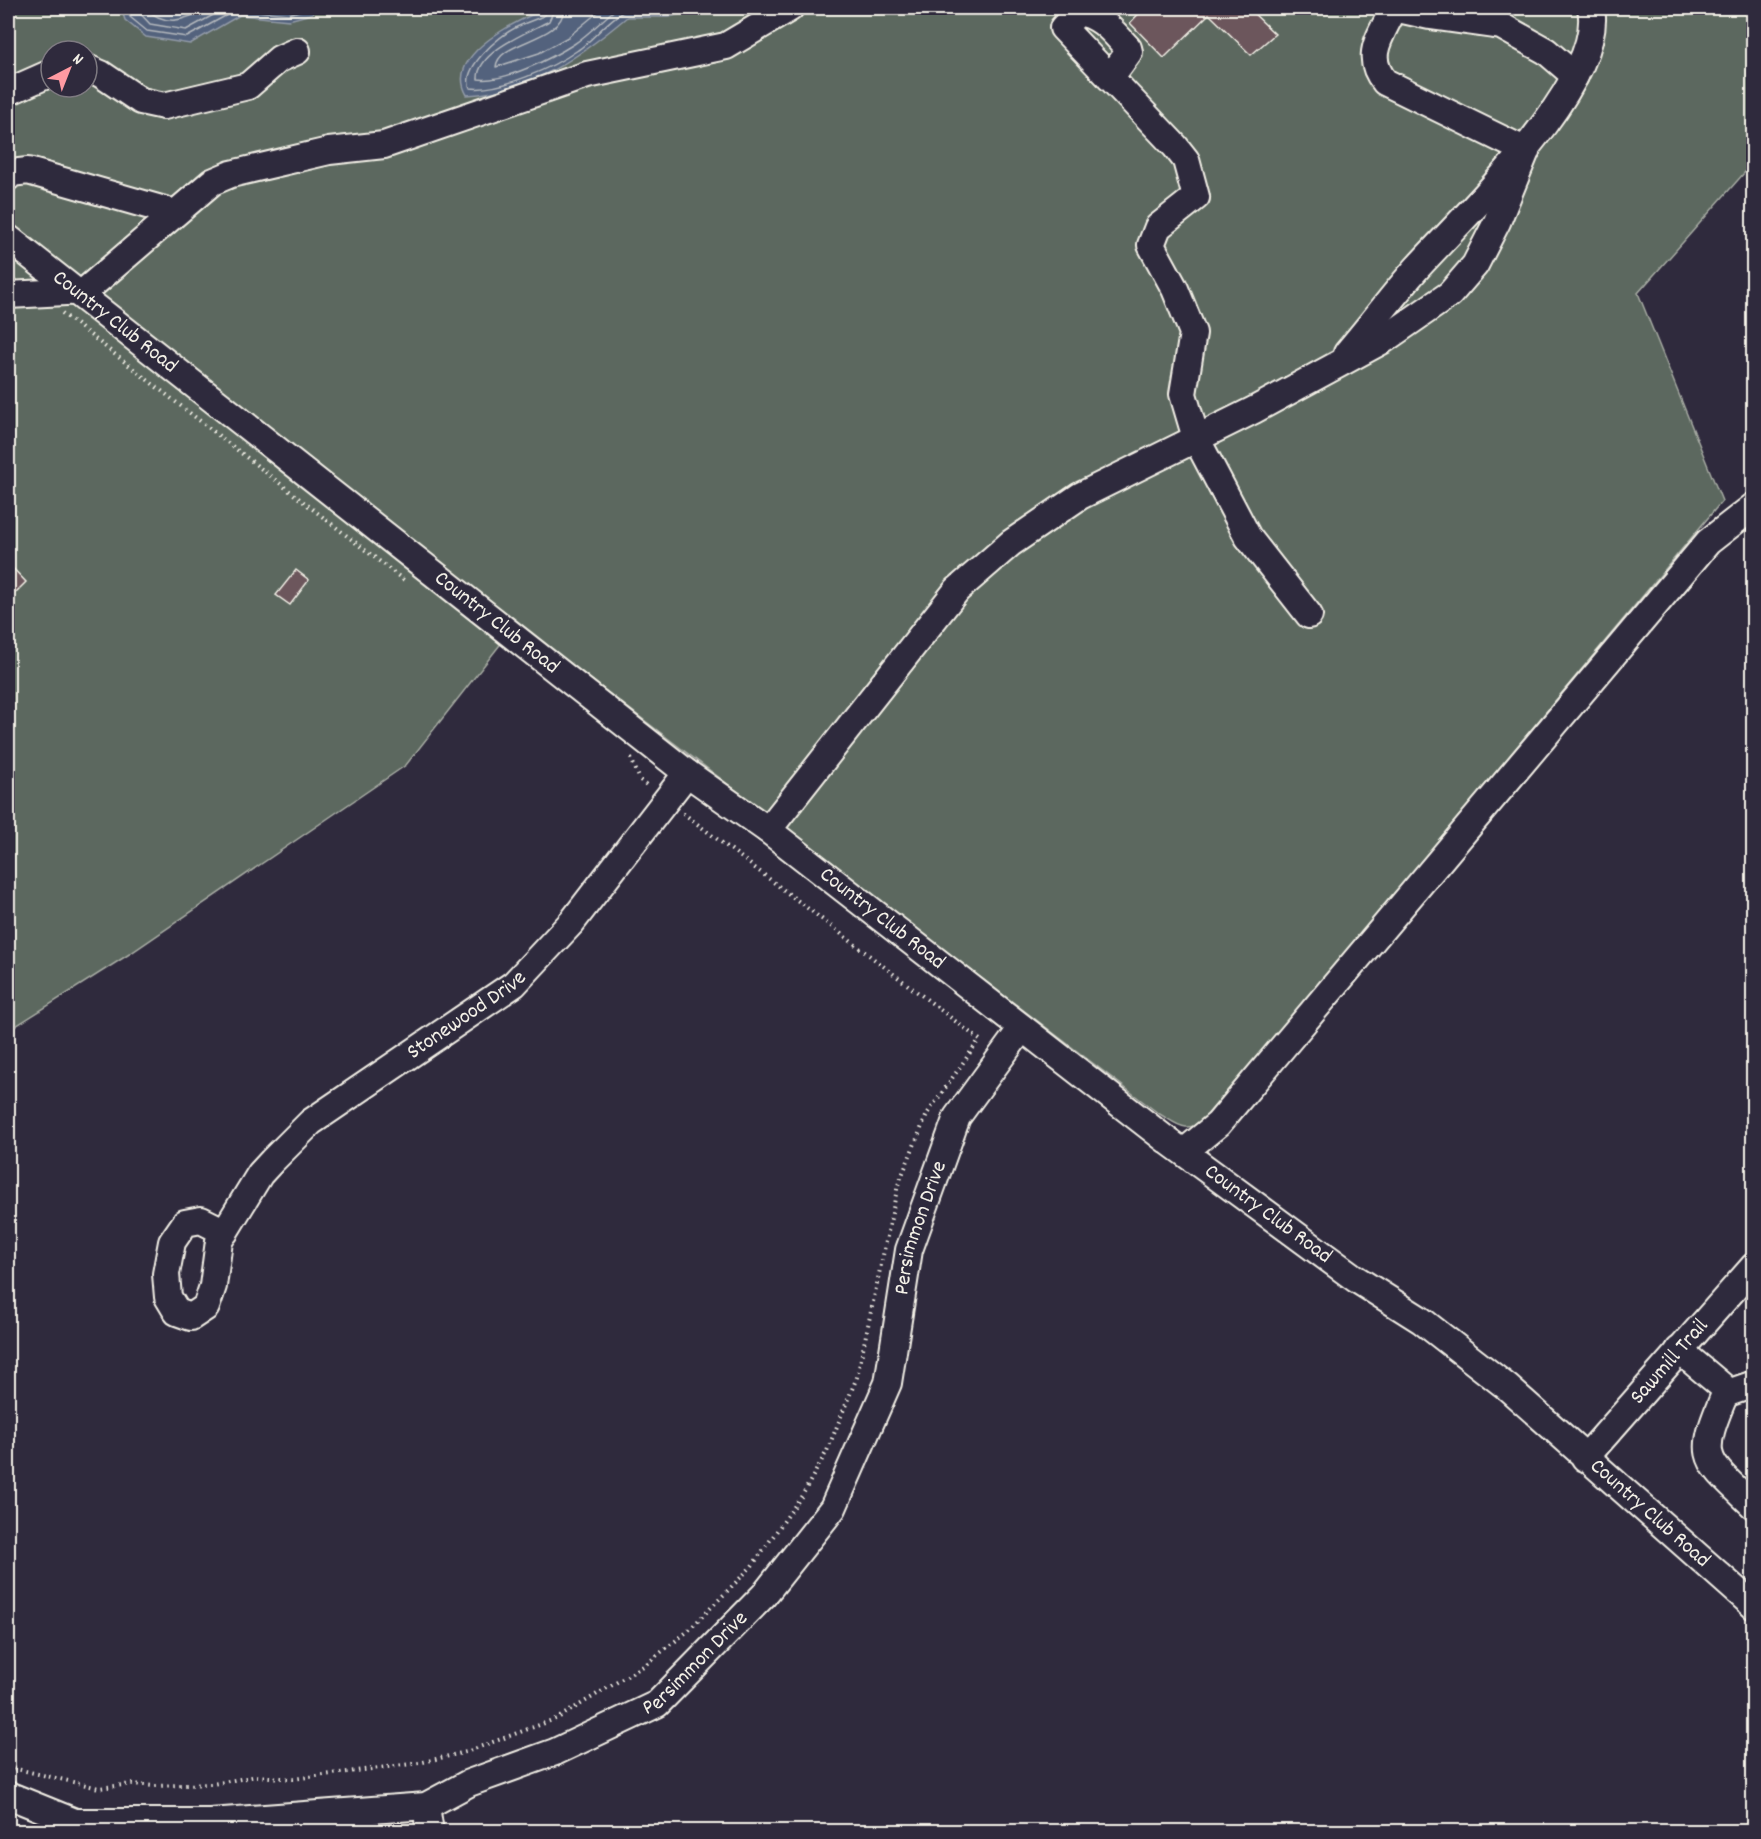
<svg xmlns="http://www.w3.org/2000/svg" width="1761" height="1839" font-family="Dekko,sans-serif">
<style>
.green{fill:#5b685f;stroke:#a8aca4;stroke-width:1.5;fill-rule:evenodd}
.water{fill:#53627d;stroke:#939ba8;stroke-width:1.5}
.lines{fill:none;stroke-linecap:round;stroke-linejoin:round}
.shore{stroke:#b4b8bd;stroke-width:1.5}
.building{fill:#6c565b;stroke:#f4f1e8;stroke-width:1.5}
.minor-casing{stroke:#f4f1e8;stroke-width:30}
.path{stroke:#f4f1e8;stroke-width:4;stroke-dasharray:1.5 4.5;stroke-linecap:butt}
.minor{stroke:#2f2a3d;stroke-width:26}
.labels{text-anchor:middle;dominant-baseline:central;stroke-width:4.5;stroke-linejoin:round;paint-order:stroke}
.street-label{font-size:22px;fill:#f4f1e8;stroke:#2f2a3d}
</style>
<rect width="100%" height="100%" fill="#2f2a3d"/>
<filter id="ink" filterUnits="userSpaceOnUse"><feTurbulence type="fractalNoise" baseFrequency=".0167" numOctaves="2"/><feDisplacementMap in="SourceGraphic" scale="12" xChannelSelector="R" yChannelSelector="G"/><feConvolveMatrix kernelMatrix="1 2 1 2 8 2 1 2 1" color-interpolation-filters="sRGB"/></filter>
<g filter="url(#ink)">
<!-- green -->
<path class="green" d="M8 8H1753V163L1638 293 1722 501 1208 1117C1186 1135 1180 1126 1158 1113L517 623 406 765 131 953 8 1031ZM51 51H87V87H51Z"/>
<!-- water -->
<g class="water">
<polygon points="121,8 320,8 311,14 289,20 240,15 190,44 146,37 125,20"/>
<path d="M548 8H703L669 17H627C579 57 532 92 467 95 443 54 520 19 548 8Z"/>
</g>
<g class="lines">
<!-- shore -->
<g class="shore">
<polyline points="127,8 130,17 147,31 187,37 238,9 288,14 310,8"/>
<polyline points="135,8 150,24 186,30 226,8"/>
<path d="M145 8C166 28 185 20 208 8"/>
<path d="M548 8 545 15C535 20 524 23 515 28 499 36 461 68 470 88 500 92 554 67 578 50 592 41 611 16 625 11 640 6 663 12 680 8"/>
<path d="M555 8 549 21C529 32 477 51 478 79 503 83 552 58 574 44 589 34 603 19 617 8"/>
<path d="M564 8C563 42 498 40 496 67L539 53 568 37 603 8"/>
</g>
</g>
<!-- building -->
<g class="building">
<polygon points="1144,8 1248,8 1275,34 1251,55 1209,14 1164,58 1130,23"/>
<polygon points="8,563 26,582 8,600"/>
<polygon points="296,570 309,580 290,605 276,595"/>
</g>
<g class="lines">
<defs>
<g id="minor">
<polyline points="87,68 101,74 141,101 164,106 248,86 279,59 297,51"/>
<path d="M1110 78 1129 52 1128 48C1113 32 1101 15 1078 12L1063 28 1175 146 1186 160 1196 197 1158 227 1151 245 1175 289 1193 333 1183 394 1196 438 1248 537 1309 615"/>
<polyline points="8,92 51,73"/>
<path d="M1526 151 1385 82C1363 56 1381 36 1394 8L1430 16 1501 26 1546 51 1575 76"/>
<polyline points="8,177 11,173 28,171 175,213"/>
<path id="s1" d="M8 238 687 773 768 830 1164 1138 1356 1279 1421 1320 1507 1387 1754 1606"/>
<polyline points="8,295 85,291 212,182 231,174 329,151 384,145 587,75 726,46 790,8"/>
<path d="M1347 353C1371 325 1393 295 1417 268 1465 215 1606 82 1591 8"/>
<polyline points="768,830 957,590 1011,543 1080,496 1254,410 1385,339 1450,294 1475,265 1497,222 1526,151"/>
<polyline points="1185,1151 1218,1124 1708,542 1754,506"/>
<path id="s2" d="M225 1232 201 1220 185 1223 172 1242 166 1274 168 1297 177 1312 191 1317 206 1307 213 1286 219 1241 260 1174 272 1161 311 1122 514 984 572 922 687 773"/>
<path d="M1679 1350 1722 1386 1725 1394C1697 1460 1704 1458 1754 1506"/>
<polyline points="1725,1394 1754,1384"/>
<path id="s3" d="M1585 1458 1754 1266"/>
<path id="s4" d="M8 1795 75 1822H210L426 1806 469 1783 555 1752 657 1704 764 1595 833 1508 888 1383 909 1250 957 1117 1022 1028"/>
<polyline points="426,1806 430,1832"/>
</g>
</defs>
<!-- minor casing -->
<use href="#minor" class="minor-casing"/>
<!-- path -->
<g class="path">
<polyline points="62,313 406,582"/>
<polyline points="631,758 640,780 649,787"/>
<polyline points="683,813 980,1040"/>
<polyline points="8,1767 99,1788 132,1784 155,1786 212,1784 257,1776 293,1779 419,1763 466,1752 558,1718 645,1665 688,1631 752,1566 803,1494 827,1451 857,1377 898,1185 927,1114 979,1040"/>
</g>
<!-- minor -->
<use href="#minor" class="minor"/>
</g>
</g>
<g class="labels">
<!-- street labels -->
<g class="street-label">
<text stroke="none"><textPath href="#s1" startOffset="136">Country Club Road</textPath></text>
<text stroke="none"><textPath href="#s1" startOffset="622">Country Club Road</textPath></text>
<text stroke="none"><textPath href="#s1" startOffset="1108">Country Club Road</textPath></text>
<text stroke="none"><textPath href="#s2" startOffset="580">Stonewood Drive</textPath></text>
<text stroke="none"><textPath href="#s1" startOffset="1594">Country Club Road</textPath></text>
<text stroke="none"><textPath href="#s4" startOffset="1236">Persimmon Drive</textPath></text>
<text stroke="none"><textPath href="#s3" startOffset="128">Sawmill Trail</textPath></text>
<text stroke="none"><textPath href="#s1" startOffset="2080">Country Club Road</textPath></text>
<text stroke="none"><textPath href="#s4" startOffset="732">Persimmon Drive</textPath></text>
</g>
</g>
<!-- margin -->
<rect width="1761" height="1839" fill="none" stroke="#2f2a3d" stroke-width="30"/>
<rect x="15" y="15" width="1731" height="1809" fill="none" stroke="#f4f1e8" stroke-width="2" filter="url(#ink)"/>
<!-- north arrow -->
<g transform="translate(69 69) rotate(42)"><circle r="28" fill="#2f2a3d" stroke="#7e7a81" stroke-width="1.5"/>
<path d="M0-4.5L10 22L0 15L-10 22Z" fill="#ff9aa2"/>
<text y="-9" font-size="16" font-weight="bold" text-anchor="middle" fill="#f4f1e8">N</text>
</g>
</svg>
